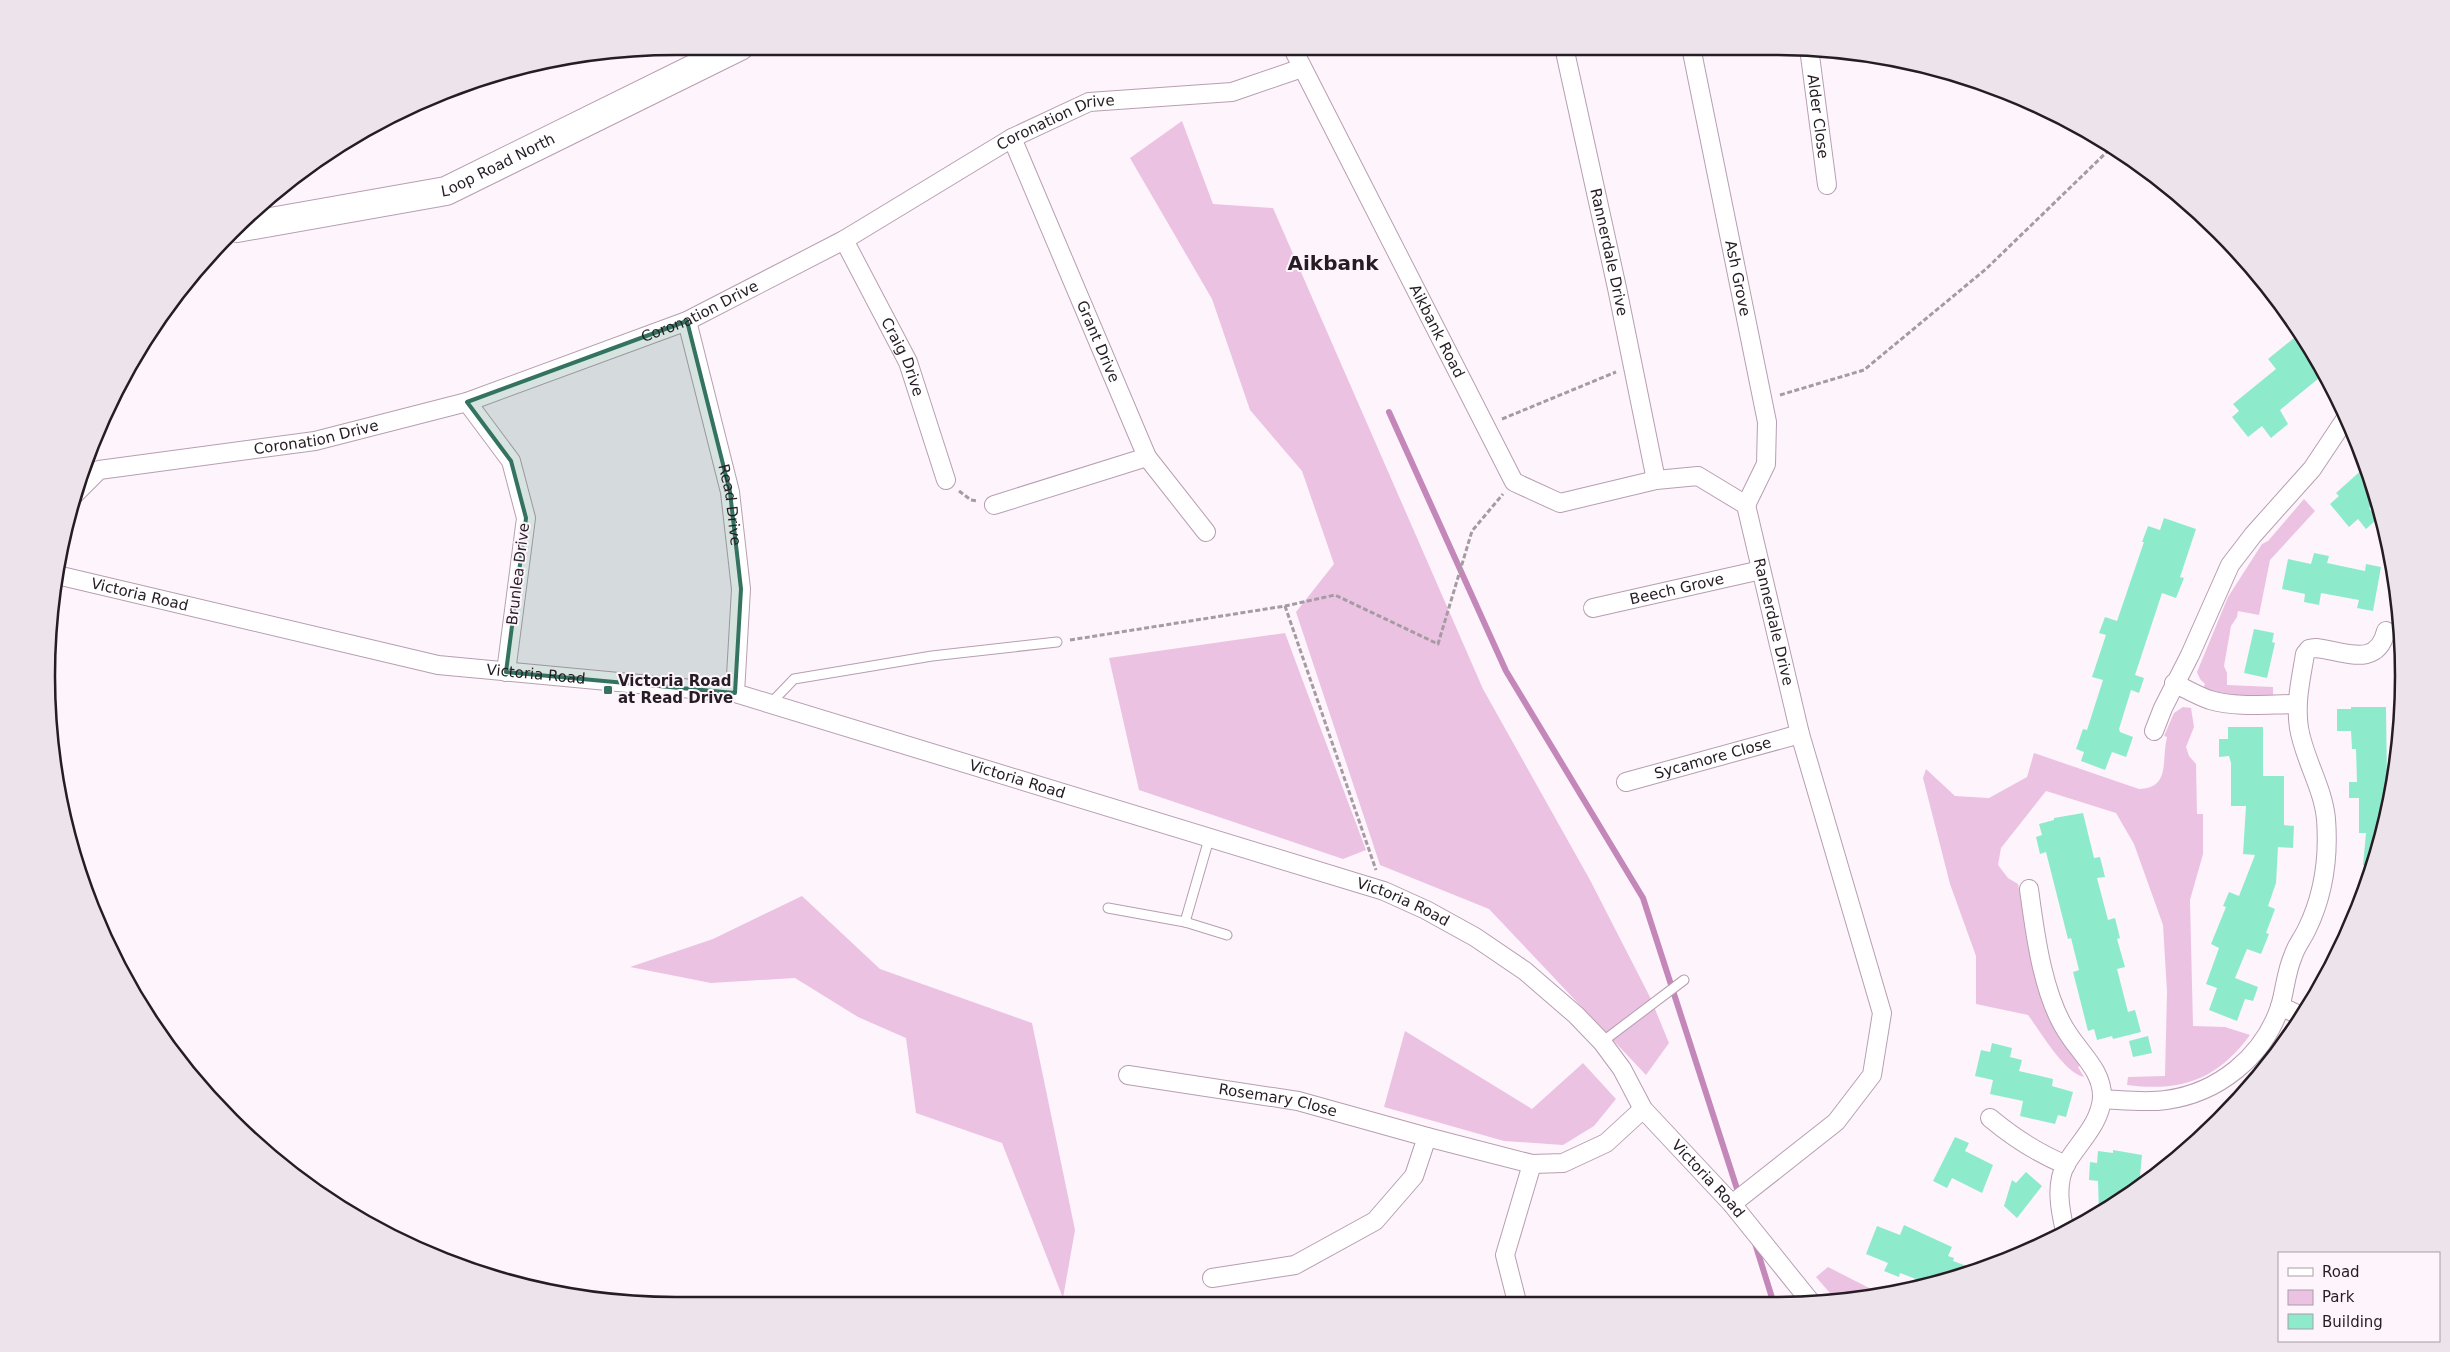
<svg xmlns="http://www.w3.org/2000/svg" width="2450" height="1352" font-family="'DejaVu Sans',sans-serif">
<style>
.green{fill:#ecc2e3}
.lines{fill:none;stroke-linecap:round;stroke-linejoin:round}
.stream{stroke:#c487b9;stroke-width:6}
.building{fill:#8debcc}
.service-casing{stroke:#b79eb2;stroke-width:11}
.minor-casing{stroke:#b79eb2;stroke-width:20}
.trunk-casing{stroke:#b79eb2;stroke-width:30}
.path{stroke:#a59ba3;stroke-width:3;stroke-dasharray:5 2.5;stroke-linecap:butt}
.service{stroke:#fff;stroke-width:9}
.minor{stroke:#fff;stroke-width:18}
.trunk{stroke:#fff;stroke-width:28}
.marked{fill:#347360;fill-opacity:0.2;stroke:#347360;stroke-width:4;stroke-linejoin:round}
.poi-dot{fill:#347360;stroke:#fef4fc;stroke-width:2}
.labels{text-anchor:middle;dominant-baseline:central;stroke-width:4;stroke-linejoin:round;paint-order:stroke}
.street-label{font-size:15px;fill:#251c24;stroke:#fef4fc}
.poi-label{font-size:15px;font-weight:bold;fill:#251c24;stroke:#fef4fc;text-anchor:start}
.district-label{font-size:20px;font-weight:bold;fill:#251c24;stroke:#fef4fc}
.rim{fill:none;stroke:#251c24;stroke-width:2.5}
</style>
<rect width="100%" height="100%" fill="#fef4fc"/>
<!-- green -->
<g class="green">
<polygon points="1182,121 1213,204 1273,208 1483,689 1590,880 1650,997 1669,1043 1646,1075 1489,909 1380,865 1296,612 1334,564 1302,471 1250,410 1212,299 1130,158"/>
<path d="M2304 499 2315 511 2270 560 2259 615 2238 611 2237 617 2231 626 2224 666 2227 673V685L2273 687V697C2250 699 2225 697 2203 689L2205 684 2200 679 2197 672 2228 597 2262 544 2268 541Z"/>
<polygon points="1285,633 1366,850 1343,859 1139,790 1109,658"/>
<path d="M2183 707 2191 708 2194 727 2186 747 2189 756 2196 764 2197 814H2203V854L2190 900 2193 1026 2225 1027 2250 1035C2217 1080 2181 1092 2127 1085L2128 1077 2165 1076 2167 992 2163 925 2134 844 2116 813 2046 791 2001 848 1998 865 2008 878 2018 884 2031 952 2053 1025 2062 1040 2083 1064 2078 1067 2084 1077C2064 1073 2040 1031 2028 1015L1976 1004V956L1950 884 1923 778 1926 769 1955 796 1989 798 2027 777 2034 753 2139 789C2171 788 2161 761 2167 737L2164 736 2174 713Z"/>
<polygon points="802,896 880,969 1032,1023 1075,1230 1063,1298 1002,1143 916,1113 906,1038 858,1017 795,978 711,983 630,967 713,939"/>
<polygon points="1405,1031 1532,1109 1583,1063 1616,1099 1594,1126 1563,1145 1504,1141 1384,1107"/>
<polygon points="1828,1267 1877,1292 1881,1294 1856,1300 1836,1300 1816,1277"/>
</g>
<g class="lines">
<!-- stream -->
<g class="stream">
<polyline points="1389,412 1506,671 1643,898 1739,1195"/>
<polyline points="1754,1240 1773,1301"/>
</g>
</g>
<!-- building -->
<g class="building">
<polygon points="2299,334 2324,374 2280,410 2288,424 2271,438 2262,426 2248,437 2232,417 2239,411 2233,404 2276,369 2268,359"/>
<polygon points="2365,467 2378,501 2369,508 2377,519 2366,529 2358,519 2349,527 2330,504 2339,496 2336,493"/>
<polygon points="2164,518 2196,529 2180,577 2184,578 2176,598 2162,593 2135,675 2144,678 2139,693 2131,690 2119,729 2120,732 2133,737 2126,757 2112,752 2105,770 2081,761 2084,752 2076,749 2083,729 2087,730 2103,680 2092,677 2106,635 2099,633 2105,617 2117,621 2144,542 2142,542 2148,526 2160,530"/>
<polygon points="2314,553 2329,556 2327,563 2365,571 2366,564 2381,567 2373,611 2357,608 2359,600 2321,593 2319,605 2304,602 2305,594 2282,589 2288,559 2311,564"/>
<polygon points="2254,629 2274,633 2272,642 2275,643 2267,678 2244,673"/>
<polygon points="2351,707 2386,707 2387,782 2393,782 2373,866 2363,865 2366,833 2359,833 2359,798 2349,798 2349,782 2357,782 2356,749 2352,749 2351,731 2337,731 2337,709 2351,709"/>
<polygon points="2228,727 2263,727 2263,776 2284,776 2284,825 2294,826 2293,848 2278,847 2276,883 2268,906 2275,909 2266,933 2269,934 2261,954 2247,949 2235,978 2258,987 2253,1001 2245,999 2237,1021 2209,1010 2217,988 2206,984 2219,948 2211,944 2226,907 2223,906 2229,892 2239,896 2255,855 2243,854 2246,806 2231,806 2231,763 2229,756 2219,757 2219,739 2228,739"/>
<polygon points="2083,813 2094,858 2100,857 2105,877 2097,878 2108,920 2115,918 2120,938 2117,939 2125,967 2117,969 2128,1012 2135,1010 2141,1032 2113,1039 2112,1036 2097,1040 2094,1029 2088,1031 2073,972 2079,970 2071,938 2068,939 2046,852 2040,854 2036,837 2042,835 2039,824 2054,820 2054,818"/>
<polygon points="2148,1036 2152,1053 2133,1057 2129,1041"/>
<polygon points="1992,1043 2012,1048 2010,1057 2022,1060 2019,1071 2053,1079 2052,1086 2073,1092 2066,1117 2058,1115 2055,1124 2020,1116 2023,1101 1990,1094 1993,1080 1975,1076 1981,1050 1990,1052"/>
<polygon points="1955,1137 1969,1143 1965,1151 1993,1165 1982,1193 1952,1178 1947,1188 1933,1181"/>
<polygon points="2113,1150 2142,1155 2139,1186 2124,1199 2099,1213 2098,1181 2089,1180 2090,1162 2097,1163 2098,1151 2113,1153"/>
<polygon points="2026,1172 2042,1186 2017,1218 2004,1206 2012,1180 2016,1183"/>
<polygon points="1904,1225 1952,1247 1948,1256 1954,1258 1953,1261 1975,1269 1924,1282 1900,1273 1899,1277 1884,1271 1888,1263 1866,1254 1877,1226 1900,1235"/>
</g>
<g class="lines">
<defs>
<g id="service">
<polyline points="771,703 794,679 932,656 1057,642"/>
<polyline points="1108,908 1185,922 1227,935"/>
<polyline points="1185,922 1209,839"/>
<polyline points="1602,1042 1684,980"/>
</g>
<g id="minor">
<path id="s1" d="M1292 47 1514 482 1560 503 1656 480"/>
<path id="s2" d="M1564 47 1617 288 1656 480 1698 476 1746 505 1800 734 1882 1013 1872 1075 1836 1122 1732 1204"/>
<path id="s3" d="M1691 47 1767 422 1766 464 1746 505"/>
<path id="s4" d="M1809 48 1827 185"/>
<path id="s5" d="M1012 138 1147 457 1206 532"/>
<path id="s6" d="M844 240 908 362 946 480"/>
<path id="s7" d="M687 321 730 492 741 589 735 693"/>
<polyline points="467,402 511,461 526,518 506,672"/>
<path id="s8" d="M74 495 99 470 315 441 467 402 687 321 844 240 1012 138 1089 102 1232 92 1302 68"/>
<polyline points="994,505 1147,457"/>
<path id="s9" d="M57 575 438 665 735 693 1384 891 1426 910 1475 937 1525 971 1576 1015 1602 1042 1622 1069 1643 1109 1732 1204 1810 1301"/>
<path id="s10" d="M1593 608 1761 570"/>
<path d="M2174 683C2186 689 2198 696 2210 700 2238 708 2268 704 2297 704"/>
<polyline points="2154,731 2163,708 2190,655 2230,565 2253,535 2312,469 2346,418"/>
<path id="s11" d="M1626 782 1800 734"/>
<path d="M2029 889C2035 934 2043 998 2069 1035 2082 1055 2103 1072 2102 1098 2100 1124 2079 1142 2066 1164 2055 1184 2060 1210 2065 1231"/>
<polyline points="2280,1006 2301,1016"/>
<path id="s12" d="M1128 1075 1298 1101 1427 1137 1532 1164 1563 1163 1606 1143 1643 1109"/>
<path d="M2102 1099C2123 1100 2145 1103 2166 1100 2218 1093 2263 1057 2280 1007 2285 990 2286 972 2293 956 2296 946 2303 938 2307 929 2324 894 2329 858 2326 819 2323 787 2304 759 2299 728 2295 702 2301 679 2305 654L2309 649 2316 648C2344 651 2377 669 2386 631"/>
<path d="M1990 1118C2014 1138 2037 1153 2066 1165"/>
<polyline points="1212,1278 1295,1265 1375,1221 1414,1176 1427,1137"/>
<polyline points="1517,1302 1505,1255 1532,1164"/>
</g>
<g id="trunk">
<path id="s13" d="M237 228 446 191 740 46"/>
</g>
</defs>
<!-- service casing -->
<use href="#service" class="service-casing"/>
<!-- minor casing -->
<use href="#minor" class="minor-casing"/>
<!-- trunk casing -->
<use href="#trunk" class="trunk-casing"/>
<!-- path -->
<g class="path">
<polyline points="1780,395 1864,370 1986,269 2112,147"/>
<polyline points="1502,419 1616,372"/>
<polyline points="959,491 971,500 977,501"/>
<polyline points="1285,606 1376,870"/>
<polyline points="1070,640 1285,606 1335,595 1438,644 1472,531 1503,494"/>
</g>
<!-- service -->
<use href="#service" class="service"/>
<!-- minor -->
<use href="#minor" class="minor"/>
<!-- trunk -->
<use href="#trunk" class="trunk"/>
</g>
<!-- marked area -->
<path class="marked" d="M687 321 730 492 741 589 735 693 506 672 526 518 511 461 467 402Z"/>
<!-- markers -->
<rect class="poi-dot" x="603" y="685" width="10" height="10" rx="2.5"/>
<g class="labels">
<!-- street labels -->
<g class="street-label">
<text stroke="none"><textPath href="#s4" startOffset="69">Alder Close</textPath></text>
<text stroke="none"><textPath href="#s8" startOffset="1065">Coronation Drive</textPath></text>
<text stroke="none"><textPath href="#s13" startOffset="270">Loop Road North</textPath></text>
<text stroke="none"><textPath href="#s2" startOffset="210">Rannerdale Drive</textPath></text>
<text stroke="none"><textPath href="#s3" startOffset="236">Ash Grove</textPath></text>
<text stroke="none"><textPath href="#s8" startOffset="660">Coronation Drive</textPath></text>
<text stroke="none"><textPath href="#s1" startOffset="319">Aikbank Road</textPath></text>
<text stroke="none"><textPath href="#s5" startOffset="221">Grant Drive</textPath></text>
<text stroke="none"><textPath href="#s6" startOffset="131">Craig Drive</textPath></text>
<text stroke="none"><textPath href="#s8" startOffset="255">Coronation Drive</textPath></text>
<text stroke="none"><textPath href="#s7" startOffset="189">Read Drive</textPath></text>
<text transform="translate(518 574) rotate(-83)">Brunlea Drive</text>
<text stroke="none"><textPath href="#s10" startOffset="86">Beech Grove</textPath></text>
<text stroke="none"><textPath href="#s9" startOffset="85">Victoria Road</textPath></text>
<text stroke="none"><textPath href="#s2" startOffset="661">Rannerdale Drive</textPath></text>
<text stroke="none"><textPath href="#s9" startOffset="490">Victoria Road</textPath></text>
<text stroke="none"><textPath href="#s11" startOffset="90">Sycamore Close</textPath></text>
<text stroke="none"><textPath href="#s9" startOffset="985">Victoria Road</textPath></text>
<text stroke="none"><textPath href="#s9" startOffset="1390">Victoria Road</textPath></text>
<text stroke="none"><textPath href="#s12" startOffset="152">Rosemary Close</textPath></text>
<text stroke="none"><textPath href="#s9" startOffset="1810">Victoria Road</textPath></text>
</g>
<!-- poi labels -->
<g class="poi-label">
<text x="618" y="681">Victoria Road<tspan x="618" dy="17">at Read Drive</tspan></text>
</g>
<!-- district labels -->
<g class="district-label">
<text x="1333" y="263">Aikbank</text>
</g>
</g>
<!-- crop -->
<path d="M0 0H2450V1352H0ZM676 55H1774A621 621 0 0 1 2395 676V676A621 621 0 0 1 1774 1297H676A621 621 0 0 1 55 676V676A621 621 0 0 1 676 55Z" fill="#ede3eb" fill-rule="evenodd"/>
<path class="rim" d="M676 55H1774A621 621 0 0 1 2395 676V676A621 621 0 0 1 1774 1297H676A621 621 0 0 1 55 676V676A621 621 0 0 1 676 55Z"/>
<!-- legend -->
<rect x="2278" y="1252" width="162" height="90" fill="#fef4fc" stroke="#a79ea6"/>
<rect x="2288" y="1268" width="25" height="8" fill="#ffffff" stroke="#a79ea6"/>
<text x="2322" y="1277" font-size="15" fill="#251c24">Road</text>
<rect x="2288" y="1290" width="25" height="15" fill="#ecc2e3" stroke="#a79ea6"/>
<text x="2322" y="1302" font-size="15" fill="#251c24">Park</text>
<rect x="2288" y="1314" width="25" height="15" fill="#8debcc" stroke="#a79ea6"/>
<text x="2322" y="1327" font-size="15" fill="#251c24">Building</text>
</svg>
